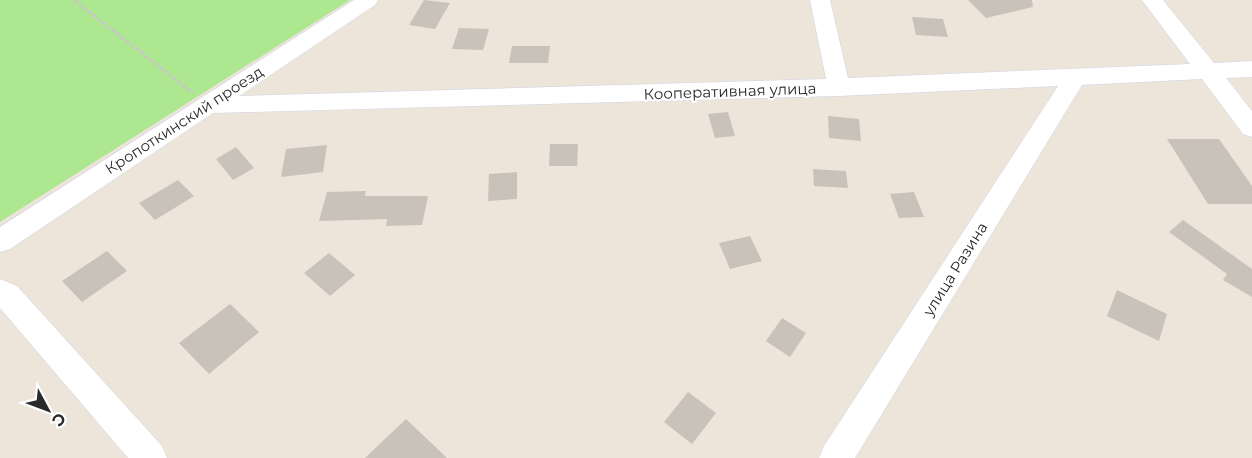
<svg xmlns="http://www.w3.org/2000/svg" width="1252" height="458" font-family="Montserrat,sans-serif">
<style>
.green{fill:#ade891}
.building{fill:#c8c2ba}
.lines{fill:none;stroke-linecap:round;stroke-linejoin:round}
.minor-casing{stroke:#cfd2e4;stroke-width:1}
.path{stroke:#c7c7c7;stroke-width:3;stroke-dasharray:4 2;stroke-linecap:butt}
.minor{fill:#fff;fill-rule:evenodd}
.labels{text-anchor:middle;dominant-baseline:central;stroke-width:4.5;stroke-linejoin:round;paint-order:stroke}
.street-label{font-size:15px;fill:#292929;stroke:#fff}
</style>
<rect width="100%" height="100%" fill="#ede5da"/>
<!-- green -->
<polygon class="green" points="0,0 350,0 0,222"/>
<!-- building -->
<g class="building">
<polygon points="424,0 450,3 435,29 409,25"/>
<polygon points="968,0 1032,0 1033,7 986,18"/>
<polygon points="912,17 943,19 948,37 916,35"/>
<polygon points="459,28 489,29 483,50 452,49"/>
<polygon points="512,46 550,46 548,63 509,63"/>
<polygon points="728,112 735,136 715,138 708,114"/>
<polygon points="828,116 859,119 861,141 829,138"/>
<polygon points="1167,139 1219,139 1252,186 1252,204 1208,204"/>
<polygon points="550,144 578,144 577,166 549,166"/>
<polygon points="327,145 323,172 281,177 286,149"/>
<polygon points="236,147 254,168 233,180 216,159"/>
<polygon points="813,169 846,171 848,188 814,186"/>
<polygon points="517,172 517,199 488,201 489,174"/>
<polygon points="178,180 194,196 155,220 139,203"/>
<polygon points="366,191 365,196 428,196 422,225 386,226 387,219 319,221 327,192"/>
<polygon points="914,192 924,217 899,218 890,194"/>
<polygon points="1183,220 1252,269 1252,297 1223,280 1227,274 1169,232"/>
<polygon points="750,236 762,261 730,269 719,243"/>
<polygon points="107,251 127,271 82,302 62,281"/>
<polygon points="329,253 355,275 330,296 304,273"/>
<polygon points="1117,290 1167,314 1159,341 1107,316"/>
<polygon points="230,304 259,332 209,374 179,343"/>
<polygon points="782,318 806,333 790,357 766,341"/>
<polygon points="688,392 716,413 692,444 664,422"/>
<polygon points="406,419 447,458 365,458"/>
</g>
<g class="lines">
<defs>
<g id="minor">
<polygon points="354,0 378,0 375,5 239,96 826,79 810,0 830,0 848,78 1190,64 1142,0 1163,0 1214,63 1252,61 1252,77 1226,78 1252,111 1252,137 1243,134 1202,79 1082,85 855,458 819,458 824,446 1058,86 839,96 213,113 10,249 0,252 0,227"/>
<polygon points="0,279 17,286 162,446 167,458 128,458 0,308"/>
</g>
</defs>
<!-- minor casing -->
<use href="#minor" class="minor-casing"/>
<!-- path -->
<polyline class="path" points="74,0 193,93"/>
<!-- minor -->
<use href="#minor" class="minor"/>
</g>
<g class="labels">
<!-- street labels -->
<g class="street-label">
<text transform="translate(730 91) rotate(-2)">Кооперативная улица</text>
<text transform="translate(184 120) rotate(-33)">Кропоткинский проезд</text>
<text transform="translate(955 269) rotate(-58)">улица Разина</text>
</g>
</g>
<!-- north arrow -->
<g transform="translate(48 410) rotate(131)" stroke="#ffffff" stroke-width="4.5" paint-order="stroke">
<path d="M0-4.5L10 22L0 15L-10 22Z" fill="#292929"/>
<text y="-9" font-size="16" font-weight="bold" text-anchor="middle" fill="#292929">С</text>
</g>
</svg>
